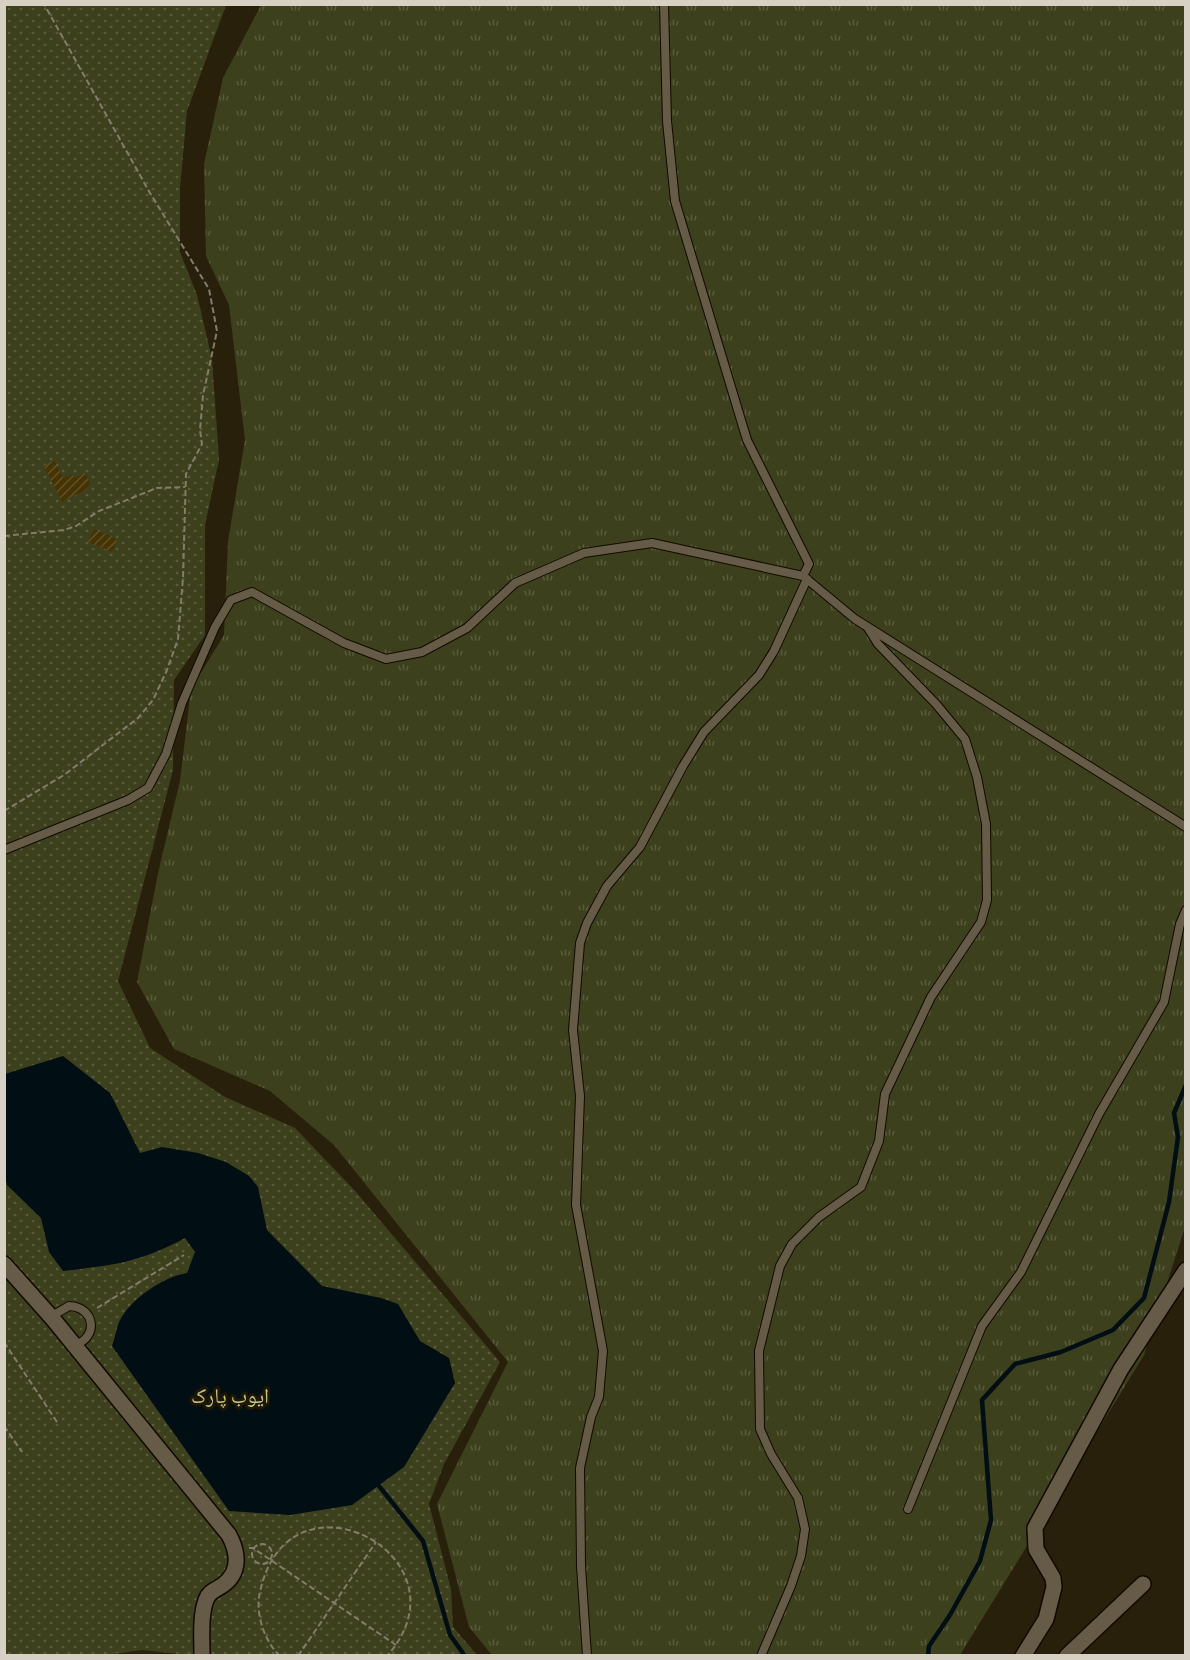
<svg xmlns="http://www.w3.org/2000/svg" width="1190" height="1660" font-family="Barlow,'Noto Naskh Arabic',sans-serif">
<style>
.grass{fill:url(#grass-tufts)}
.park{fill:url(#park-dots)}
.water{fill:#010e13}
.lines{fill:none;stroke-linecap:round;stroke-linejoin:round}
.stream{stroke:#010e13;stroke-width:4.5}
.building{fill:url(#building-hatch)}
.service-casing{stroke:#120900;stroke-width:10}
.minor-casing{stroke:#120900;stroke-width:18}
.path{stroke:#837c6c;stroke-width:2;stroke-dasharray:6 3;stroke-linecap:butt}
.service{stroke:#665b46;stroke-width:8}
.minor{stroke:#665b46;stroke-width:15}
.labels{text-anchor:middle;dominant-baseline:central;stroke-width:6;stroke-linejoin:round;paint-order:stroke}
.park-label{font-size:21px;fill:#c1c77f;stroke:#201604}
</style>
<defs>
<pattern id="grass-tufts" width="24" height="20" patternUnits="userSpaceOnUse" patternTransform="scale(1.5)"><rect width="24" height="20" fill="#3d401d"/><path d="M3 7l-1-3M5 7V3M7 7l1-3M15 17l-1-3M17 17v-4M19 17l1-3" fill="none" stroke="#585b3c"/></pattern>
<pattern id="park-dots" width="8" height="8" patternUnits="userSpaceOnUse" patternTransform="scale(1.5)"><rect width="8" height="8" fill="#3d401d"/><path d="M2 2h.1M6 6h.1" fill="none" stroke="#585b3c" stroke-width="1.8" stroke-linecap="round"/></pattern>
<pattern id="building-hatch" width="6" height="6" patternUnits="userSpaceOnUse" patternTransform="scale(1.5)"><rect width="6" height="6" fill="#463304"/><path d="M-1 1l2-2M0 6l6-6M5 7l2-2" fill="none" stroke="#605027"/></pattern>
</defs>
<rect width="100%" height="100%" fill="#29200c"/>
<!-- grass -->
<polygon class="grass" points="261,5 1185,5 1185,1227 1144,1355 960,1655 492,1655 469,1627 437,1504 508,1362 334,1145 270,1091 174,1049 137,982 158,873 180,781 191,689 224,635 228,541 245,440 229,305 206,256 204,164 223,78"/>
<!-- park -->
<polygon class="park" points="5,5 226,5 187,111 180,188 180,252 197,295 212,359 219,460 205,525 205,635 174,680 173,770 118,981 150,1048 225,1097 295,1128 356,1192 500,1362 444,1464 429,1504 451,1589 453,1627 477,1655 198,1656 142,1650 100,1656 5,1656"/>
<!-- water -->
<path class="water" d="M63 1056 110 1093 140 1153 162 1147 198 1153 226 1162 249 1176 258 1187 267 1230 322 1286 381 1298 398 1304 420 1341 449 1358 455 1383 404 1467 352 1505 290 1515 229 1511 112 1346C115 1338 116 1330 119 1322 130 1299 163 1277 187 1273L195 1252 185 1238C139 1263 113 1265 63 1271L49 1252 41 1218 7 1185 5 1177V1074Z"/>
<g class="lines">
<!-- stream -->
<g class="stream">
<polyline points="379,1486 423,1541 450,1635 465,1656"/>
<polyline points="928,1656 929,1646 950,1615 980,1561 991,1520 982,1400 1015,1364 1061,1352 1113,1330 1144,1298 1169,1202 1178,1137 1174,1113 1186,1085"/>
</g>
</g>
<!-- building -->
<g class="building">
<polygon points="54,460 63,478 72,474 74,478 85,473 90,483 86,490 62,502 44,466"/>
<polygon points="94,529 117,539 112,552 88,542"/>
</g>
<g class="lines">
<defs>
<g id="service">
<polyline points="664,4 667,121 675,201 747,440 809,564 803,576"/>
<polyline points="4,850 128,800 148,788 166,754 182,703 215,627 231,600 252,592 344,643 386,659 422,652 467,628 515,583 584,553 652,543 803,576 855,619 1186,827"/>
<path d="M53 1319 57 1313 69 1306C95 1307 99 1337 75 1345"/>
<polyline points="908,1509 982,1326 1021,1272 1099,1114 1164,1002 1180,924 1186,910"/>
<polyline points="587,1656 581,1566 580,1468 591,1417 599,1397 603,1351 576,1205 580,1096 573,1030 580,943 587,923 607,886 640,847 683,766 704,732 759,675 774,651 807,579"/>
<polyline points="761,1656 791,1586 801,1556 805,1529 798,1498 771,1454 760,1429 759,1351 780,1266 792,1244 819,1217 861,1187 879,1141 885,1094 931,997 981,922 987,900 986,824 977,777 965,739 936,704 878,644 868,628"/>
</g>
<g id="minor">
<path d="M4 1264 53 1319 229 1535C238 1552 241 1572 223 1585 216 1590 209 1591 206 1600 200 1617 202 1638 202 1656"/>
<polyline points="1023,1656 1046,1619 1054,1587 1053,1578 1036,1549 1035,1528 1121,1369 1186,1270"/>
<polyline points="1067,1656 1143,1584"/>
</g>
</defs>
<!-- service casing -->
<use href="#service" class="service-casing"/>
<!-- minor casing -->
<use href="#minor" class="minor-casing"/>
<!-- path -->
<g class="path">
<polyline points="4,536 64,530 76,526 99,511 157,488 185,487"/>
<polyline points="4,811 64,775 138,718 153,700 167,670 178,639 183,578 186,474 202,444 200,430 203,395 217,331 209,289 150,193 44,4"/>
<polyline points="97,1308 184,1255"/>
<polyline points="4,1342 57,1422"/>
<polyline points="4,1426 22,1452"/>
<circle cx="262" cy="1554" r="10"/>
<polyline points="249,1548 253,1548 396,1645"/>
<path d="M280 1656C264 1641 255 1613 260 1592 288 1459 475 1557 387 1656"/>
<polyline points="298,1656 376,1542"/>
</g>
<!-- service -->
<use href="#service" class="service"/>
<!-- minor -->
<use href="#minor" class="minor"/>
</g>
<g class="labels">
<!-- park labels -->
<g class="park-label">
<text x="230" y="1394">ایوب پارک</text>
</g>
</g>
<!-- border -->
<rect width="1190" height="1660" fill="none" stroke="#d7d1c5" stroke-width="12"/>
</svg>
